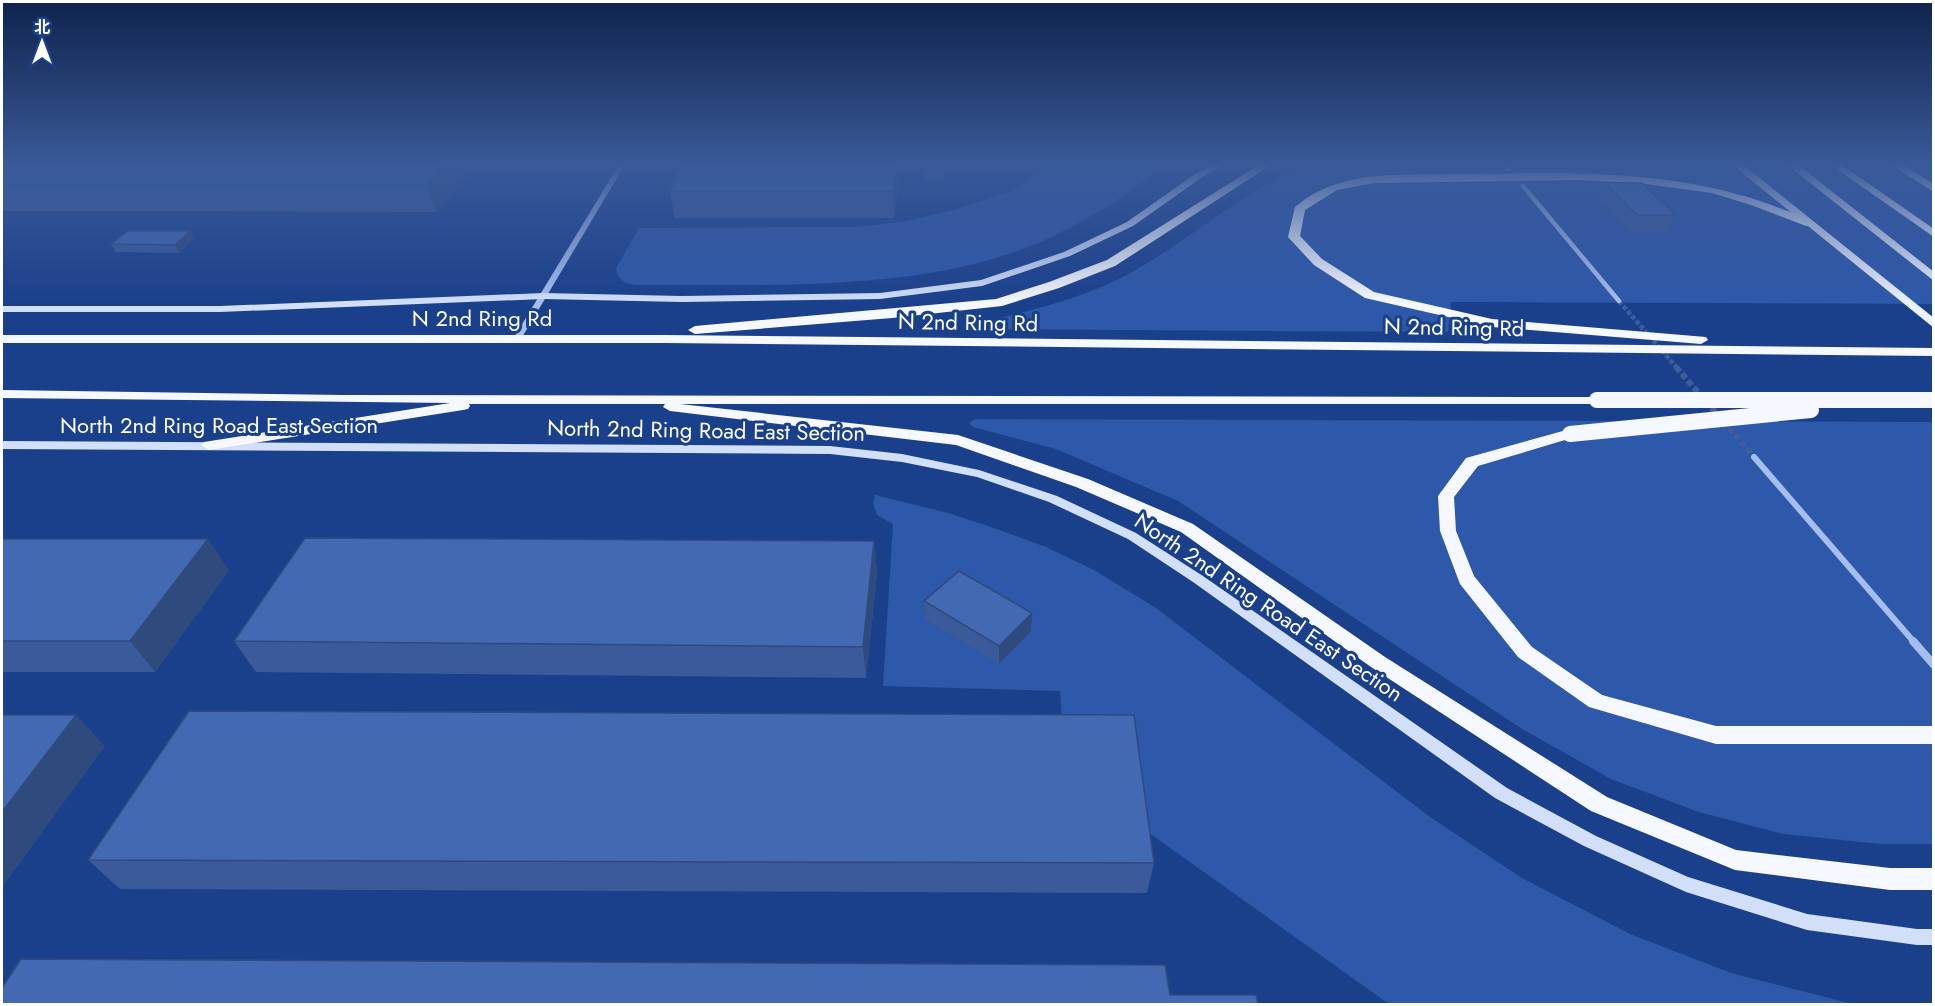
<svg xmlns="http://www.w3.org/2000/svg" width="1935" height="1006" font-family="Jost,'Noto Sans SC',sans-serif">
<style>
.green{fill:#2e58a9}
.lines{fill:none;stroke-linecap:round;stroke-linejoin:round}
.minor-tunnel-far1{stroke:#3d5d9c;stroke-width:4.5;stroke-dasharray:4.5 2;stroke-linecap:butt}
.minor-tunnel{stroke:#3d5d9c;stroke-width:6;stroke-dasharray:6 3;stroke-linecap:butt}
.minor-far2{stroke:#a5beed;stroke-width:4.5}
.minor-far1{stroke:#a5beed;stroke-width:6}
.minor{stroke:#a5beed;stroke-width:8}
.tertiary{fill:#a5beed;fill-rule:evenodd}
.secondary{fill:#d2dff9;fill-rule:evenodd}
.primary{fill:#ecf1ff;fill-rule:evenodd}
.trunk{fill:#f6f8ff;fill-rule:evenodd}
.trunk-bridge{stroke:#f6f8ff;stroke-width:16}
.wall{fill:#3a5a9a}
.shaded-wall{fill:#2f4a7d}
.building{fill:#4369b3;stroke:#2f4a7d;stroke-width:1.5}
.labels{text-anchor:middle;dominant-baseline:central;stroke-width:6;stroke-linejoin:round;paint-order:stroke}
.street-label{font-size:22px;fill:#fff;stroke:#1b408b}
</style>
<rect width="100%" height="100%" fill="#1b408b"/>
<!-- green -->
<g class="green">
<path d="M1044 163H1173C1154 173 1137 186 1120 198 1098 213 1072 227 1049 238 930 294 764 284 635 285 624 283 618 280 616 268L639 228 855 227 907 221 957 209 1011 191 1028 181Z"/>
<path d="M1310 163H1471L1477 170 1933 171V304L1451 302 1448 332 969 329V325L973 324C1027 312 1086 298 1134 271 1192 238 1249 187 1310 163Z"/>
<polygon points="975,419 1933,422 1933,844 1881,844 1783,834 1699,812 1611,779 1522,729 1178,501 1056,449 973,427 969,423"/>
<polygon points="875,495 948,513 991,527 1046,547 1094,570 1156,608 1430,817 1522,878 1630,934 1731,973 1853,1004 1389,1004 1065,773 1060,691 883,686 893,524 877,515 873,503"/>
</g>
<g class="lines">
<!-- minor-tunnel-far1 -->
<g class="minor-tunnel-far1">
<polyline points="1508,169 1523,186"/>
<polyline points="1619,301 1678,369"/>
</g>
<!-- minor-tunnel -->
<polyline class="minor-tunnel" points="1676,367 1754,457"/>
<!-- minor-far2 -->
<g class="minor-far2">
<polyline points="1503,163 1508,169"/>
<polyline points="1523,186 1619,301"/>
</g>
<!-- minor-far1 -->
<polyline class="minor-far1" points="1754,457 1914,642"/>
<!-- minor -->
<polyline class="minor" points="1913,641 1934,665"/>
<!-- tertiary -->
<polygon class="tertiary" points="620,163 626,163 521,339 517,342 514,341 513,339"/>
<!-- secondary -->
<g class="secondary">
<polygon points="1216,163 1226,163 1201,178 1133,226 1070,256 982,286 880,299 682,302 543,299 220,312 2,312 2,306 220,306 543,293 682,296 880,293 981,280 1064,252 1127,222 1195,174"/>
<polygon points="2,441 830,446 902,454 979,470 1057,496 1136,533 1203,576 1507,788 1596,836 1688,877 1807,914 1917,929 1934,929 1934,945 1917,945 1807,930 1686,892 1584,846 1495,798 1193,582 1128,539 1049,502 977,477 902,462 830,454 2,449"/>
</g>
<!-- primary -->
<g class="primary">
<polygon points="1730,163 1741,163 1934,318 1934,328"/>
<polygon points="1785,163 1796,163 1934,272 1934,281"/>
<polygon points="1828,163 1839,163 1934,229 1934,237"/>
<polygon points="1888,163 1900,163 1934,184 1934,192"/>
</g>
<!-- trunk -->
<g class="trunk">
<polygon points="1262,163 1274,163 1115,266 1059,288 1002,306 892,318 695,334 688,330 695,326 996,299 1049,282 1107,260"/>
<path d="M1549 173C1630 174 1707 179 1782 209 1793 213 1808 216 1816 224L1814 226H1806L1751 205 1712 193 1639 183 1579 180 1374 183 1337 190 1305 210 1300 236 1322 259 1374 292 1492 319 1706 337 1708 340 1701 344 1492 327 1365 298 1314 265 1288 237 1295 207C1338 170 1395 175 1448 174 1482 174 1516 173 1549 173Z"/>
<polygon points="2,335 664,335 1934,348 1934,356 664,343 2,343"/>
<polygon points="2,390 343,395 1602,397 1604,400 1602,403 1597,404 680,404 958,435 1088,479 1193,524 1385,657 1607,797 1736,850 1890,868 1934,868 1934,890 1890,890 1735,870 1591,811 1371,667 1181,532 1076,487 956,445 670,411 663,407 665,404 469,404 470,406 468,409 463,410 209,450 201,445 204,442 450,403 2,398"/>
<polygon points="1570,429 1575,431 1578,434 1575,437 1478,466 1454,497 1456,531 1474,576 1532,647 1602,695 1716,726 1934,726 1934,744 1716,744 1589,707 1518,657 1460,584 1440,531 1438,496 1466,458"/>
</g>
<!-- trunk-bridge -->
<g class="trunk-bridge">
<polyline points="1597,400 1934,400"/>
<polyline points="1570,434 1811,410"/>
</g>
</g>
<!-- wall -->
<g class="wall">
<polygon points="2,163 475,163 436,212 2,211"/>
<polygon points="944,167 944,180 925,180 924,172"/>
<polygon points="899,177 894,218 675,218 670,191"/>
<polygon points="1605,183 1676,215 1668,231 1630,231 1598,198"/>
<polygon points="194,239 179,253 116,252 111,244"/>
<polygon points="2,539 229,570 155,672 2,672"/>
<polygon points="874,541 877,573 866,678 256,672 234,641"/>
<polygon points="924,601 1032,613 1031,631 999,664 925,619"/>
<polygon points="88,860 1154,863 1147,893 120,889"/>
</g>
<!-- shaded-wall -->
<g class="shaded-wall">
<polygon points="445,163 475,163 436,212 427,185"/>
<polygon points="896,163 898,163 899,177 894,218 893,191"/>
<polygon points="190,231 194,239 179,253 175,245"/>
<polygon points="208,539 229,570 155,672 130,641"/>
<polygon points="874,541 877,573 866,678 863,647"/>
<polygon points="1032,613 1031,631 999,664 999,646"/>
<polygon points="76,715 105,746 3,886 2,885 2,812"/>
</g>
<!-- building -->
<g class="building">
<polygon points="2,163 445,163 427,185 2,185"/>
<polygon points="683,163 896,163 893,191 670,191"/>
<polygon points="925,167 944,167 944,172 924,172"/>
<polygon points="1605,183 1642,183 1676,215 1637,215"/>
<polygon points="128,231 190,231 175,245 111,244"/>
<polygon points="305,538 874,541 863,647 234,641"/>
<polygon points="2,539 208,539 130,641 2,641"/>
<polygon points="959,571 1032,613 999,646 924,601"/>
<polygon points="189,711 1134,715 1154,863 88,860"/>
<polygon points="2,715 76,715 2,812"/>
<polygon points="21,959 1165,965 1170,995 1256,995 1258,1005 2,1005 2,988"/>
</g>
<!-- sky -->
<linearGradient id="sky" x2="0" y2="1"><stop stop-color="#0f234c"/><stop offset="0.54" stop-color="#395998"/><stop offset="1" stop-color="#395998" stop-opacity="0"/></linearGradient>
<rect width="1935" height="304" fill="url(#sky)"/>
<g class="labels">
<!-- street labels -->
<g class="street-label">
<text x="482" y="318">N 2nd Ring Rd</text>
<text transform="translate(968 322) rotate(1)">N 2nd Ring Rd</text>
<text transform="translate(1454 327) rotate(1)">N 2nd Ring Rd</text>
<text x="219" y="425">North 2nd Ring Road East Section</text>
<text transform="translate(706 430) rotate(1)">North 2nd Ring Road East Section</text>
<text transform="translate(1269 607) rotate(34)">North 2nd Ring Road East Section</text>
</g>
</g>
<!-- border -->
<rect width="1935" height="1006" fill="none" stroke="#ffffff" stroke-width="6"/>
<!-- north arrow -->
<g transform="translate(42 42)" stroke="#1b408b" stroke-width="4.5" paint-order="stroke">
<path d="M0-4.5L10 22L0 15L-10 22Z" fill="#ffffff"/>
<text y="-9" font-size="16" font-weight="bold" text-anchor="middle" fill="#ffffff">北</text>
</g>
</svg>
